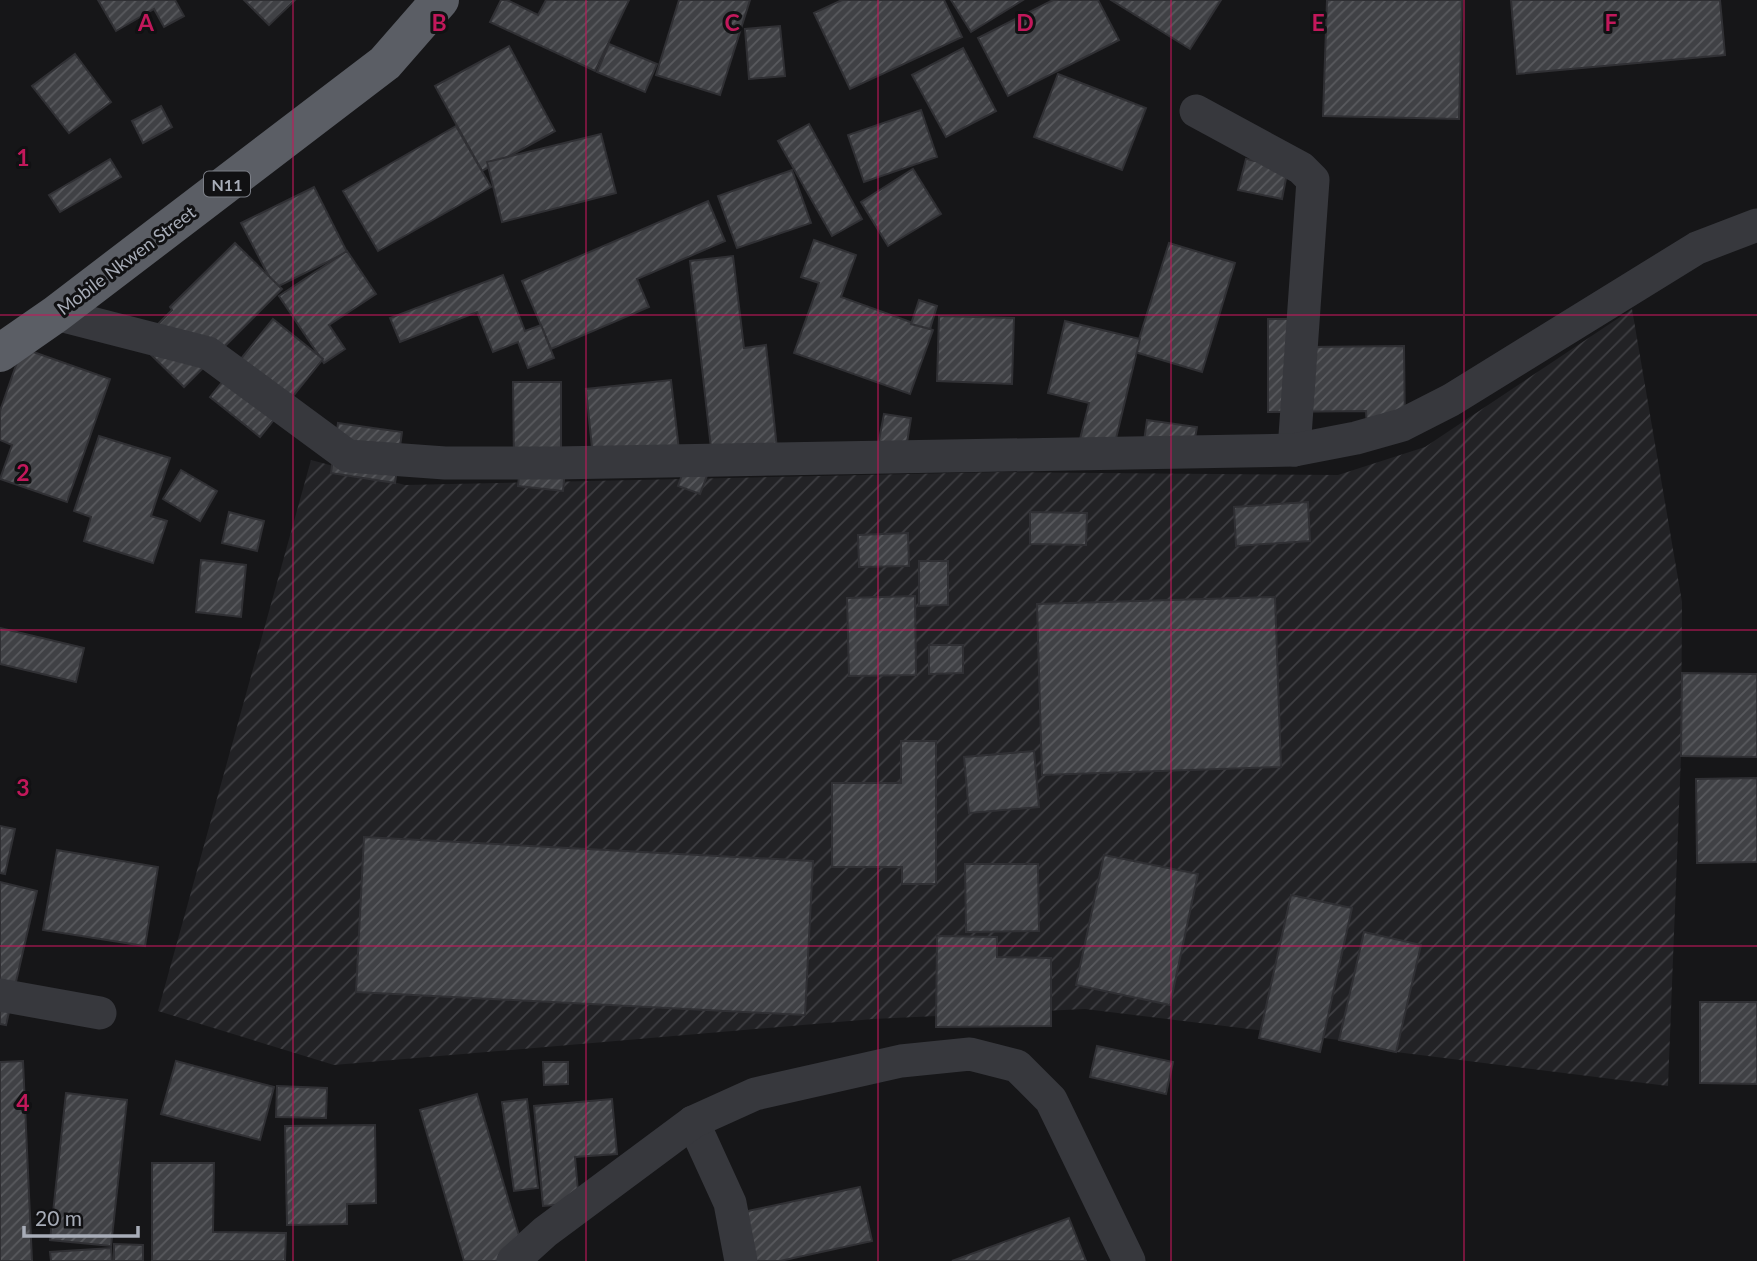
<svg xmlns="http://www.w3.org/2000/svg" width="1757" height="1261" font-family="Lato,sans-serif">
<style>
.industrial{fill:url(#industrial-furrows)}
.building{fill:url(#building-hatch);stroke:#303034;stroke-width:2}
.lines{fill:none;stroke-linecap:round;stroke-linejoin:round}
.minor{stroke:#37383d;stroke-width:33}
.trunk{stroke:#5b5e65;stroke-width:38}
.grid{fill:none;stroke:#c2185b;stroke-width:2;stroke-opacity:0.55}
.labels{text-anchor:middle;dominant-baseline:central;stroke-width:6;stroke-linejoin:round;paint-order:stroke}
.shield{fill:#111113;stroke:#7b7e86;stroke-width:2}
.shield-label{font-size:16px;font-weight:bold;fill:#a8adb8}
.street-label{font-size:18px;fill:#a8adb8;stroke:#111113}
.grid-label{font-size:23px;text-anchor:middle;font-weight:bold;fill:#c2185b;stroke:#111113;stroke-width:6;stroke-linejoin:round;paint-order:stroke}
</style>
<defs>
<pattern id="industrial-furrows" width="10" height="10" patternUnits="userSpaceOnUse" patternTransform="scale(1.75)"><rect width="10" height="10" fill="#222225"/><path d="M-1 1l2-2M0 10L10 0M9 11l2-2" fill="none" stroke="#3f3f43"/></pattern>
<pattern id="building-hatch" width="6" height="6" patternUnits="userSpaceOnUse" patternTransform="scale(1.75)"><rect width="6" height="6" fill="#404145"/><path d="M-1 1l2-2M0 6l6-6M5 7l2-2" fill="none" stroke="#595a5e"/></pattern>
</defs>
<rect width="100%" height="100%" fill="#161618"/>
<!-- industrial -->
<polygon class="industrial" points="1632,309 1682,602 1681,756 1668,1086 1396,1052 1339,1040 1085,1009 873,1019 334,1065 158,1011 311,460 405,485 1000,472 1338,475 1425,447"/>
<!-- building -->
<g class="building">
<polygon points="98,0 175,0 184,16 164,27 154,9 116,31"/>
<polygon points="244,0 295,0 269,25"/>
<polygon points="501,0 507,0 538,15 546,0 629,0 595,71 490,22"/>
<polygon points="679,0 750,0 720,95 656,75"/>
<polygon points="842,0 944,0 962,37 850,89 814,13"/>
<polygon points="951,0 1023,0 971,32"/>
<polygon points="1053,0 1098,0 1119,40 1008,96 978,38"/>
<polygon points="1111,0 1221,0 1190,49"/>
<polygon points="1327,0 1462,0 1459,119 1323,116"/>
<polygon points="1511,0 1720,0 1725,55 1517,74"/>
<polygon points="780,26 785,76 749,79 745,29"/>
<polygon points="609,44 657,64 645,92 597,72"/>
<polygon points="509,46 555,131 482,171 435,86"/>
<polygon points="963,48 996,111 946,137 912,75"/>
<polygon points="75,54 111,102 69,133 32,86"/>
<polygon points="1058,74 1146,108 1122,170 1034,137"/>
<polygon points="161,106 172,127 143,143 132,121"/>
<polygon points="921,110 937,157 864,182 848,135"/>
<polygon points="809,124 862,219 832,236 778,141"/>
<polygon points="456,126 491,187 378,251 343,191"/>
<polygon points="601,134 616,193 502,222 487,162"/>
<polygon points="110,159 121,177 60,212 49,195"/>
<polygon points="1246,159 1288,168 1282,199 1238,190"/>
<polygon points="913,169 941,214 888,246 861,202"/>
<polygon points="792,170 811,223 737,248 718,196"/>
<polygon points="314,187 347,252 275,288 241,223"/>
<polygon points="708,201 725,241 637,279 649,307 551,349 522,281"/>
<polygon points="814,240 856,255 841,297 933,330 910,394 794,353 819,283 801,277"/>
<polygon points="235,243 282,289 184,387 139,343 172,310 170,307"/>
<polygon points="1169,243 1235,263 1202,372 1135,352"/>
<polygon points="347,251 376,294 329,325 345,349 324,363 279,296"/>
<polygon points="733,256 744,348 766,345 778,458 713,466 690,261"/>
<polygon points="503,275 525,331 541,325 554,358 528,368 518,342 493,352 477,312 400,342 390,318"/>
<polygon points="919,300 937,306 930,329 911,324"/>
<polygon points="939,316 1014,318 1012,384 937,381"/>
<polygon points="273,319 323,359 260,437 210,397"/>
<polygon points="1268,319 1305,319 1305,347 1404,346 1405,430 1367,431 1366,411 1268,412"/>
<polygon points="1065,321 1140,339 1113,451 1079,443 1089,403 1048,393"/>
<polygon points="22,348 110,379 67,502 0,479 12,445 0,440 0,411"/>
<polygon points="671,380 680,459 594,468 586,389"/>
<polygon points="513,382 561,382 561,463 514,464"/>
<polygon points="884,414 911,418 904,461 876,456"/>
<polygon points="1147,420 1197,427 1192,455 1143,448"/>
<polygon points="338,423 402,432 395,483 331,473"/>
<polygon points="99,436 170,458 151,516 167,521 153,563 84,541 91,517 74,511"/>
<polygon points="689,456 711,465 700,494 678,486"/>
<polygon points="520,465 565,469 563,491 518,486"/>
<polygon points="181,470 217,491 200,521 163,499"/>
<polygon points="1308,502 1310,541 1236,546 1234,507"/>
<polygon points="229,512 264,521 257,551 222,543"/>
<polygon points="1030,512 1087,513 1086,545 1030,544"/>
<polygon points="908,533 909,566 859,567 858,535"/>
<polygon points="201,560 246,565 241,617 196,612"/>
<polygon points="919,561 948,561 948,605 919,606"/>
<polygon points="915,596 916,675 849,676 847,598"/>
<polygon points="1275,597 1281,767 1042,775 1037,604"/>
<polygon points="0,628 84,648 76,682 0,664"/>
<polygon points="929,645 963,645 963,673 929,674"/>
<polygon points="1682,673 1757,674 1757,757 1681,756"/>
<polygon points="901,741 936,741 936,884 902,884 902,867 832,867 832,783 901,783"/>
<polygon points="1034,751 1039,807 969,813 964,757"/>
<polygon points="1757,778 1757,862 1697,863 1696,779"/>
<polygon points="0,826 15,829 5,874 0,873"/>
<polygon points="364,837 813,861 805,1015 356,992"/>
<polygon points="57,850 158,867 145,946 43,930"/>
<polygon points="1104,855 1198,874 1170,1005 1076,985"/>
<polygon points="965,864 1038,864 1039,931 966,932"/>
<polygon points="0,882 37,891 6,1025 0,1024"/>
<polygon points="1291,895 1352,908 1320,1052 1259,1038"/>
<polygon points="1364,932 1421,945 1396,1052 1339,1040"/>
<polygon points="937,936 997,937 997,957 1051,958 1051,1026 936,1027"/>
<polygon points="1700,1002 1757,1002 1757,1084 1700,1083"/>
<polygon points="1097,1046 1173,1062 1166,1094 1090,1077"/>
<polygon points="23,1061 32,1261 0,1261 0,1062"/>
<polygon points="176,1061 274,1087 260,1140 161,1114"/>
<polygon points="543,1062 568,1062 568,1084 544,1085"/>
<polygon points="277,1086 327,1088 326,1118 276,1117"/>
<polygon points="66,1093 127,1100 111,1246 50,1240"/>
<polygon points="477,1094 526,1259 519,1261 464,1261 420,1110"/>
<polygon points="527,1099 538,1188 514,1191 502,1102"/>
<polygon points="612,1099 617,1154 575,1157 579,1203 543,1206 534,1106"/>
<polygon points="375,1125 376,1203 347,1204 347,1224 287,1225 285,1126"/>
<polygon points="152,1163 214,1163 213,1232 286,1233 285,1261 152,1261"/>
<polygon points="860,1187 872,1241 780,1261 729,1261 720,1217"/>
<polygon points="1069,1218 1086,1261 952,1261"/>
<polygon points="114,1244 143,1245 143,1261 114,1261"/>
<polygon points="111,1248 112,1261 51,1261 50,1252"/>
</g>
<g class="lines">
<!-- minor -->
<g class="minor">
<polyline points="1196,111 1301,168 1313,180 1294,450"/>
<polyline points="56,314 208,353 348,456 445,463 555,463 1294,450 1356,438 1402,425 1451,400 1697,248 1757,225"/>
<polyline points="0,995 100,1013"/>
<polyline points="693,1122 730,1203 741,1261"/>
<polyline points="513,1261 545,1232 693,1122 755,1094 901,1061 970,1054 1017,1066 1051,1100 1129,1261"/>
</g>
<!-- trunk -->
<polyline class="trunk" points="0,353 56,314 385,63 440,0"/>
</g>
<!-- grid -->
<path class="grid" d="M293 0V1261M586 0V1261M878 0V1261M1171 0V1261M1464 0V1261M0 315H1757M0 630H1757M0 946H1757"/>
<g class="labels">
<!-- shield labels -->
<rect class="shield" x="204" y="171.5" width="46" height="25" rx="5"/>
<g class="shield-label">
<text x="227" y="184">N11</text>
</g>
<!-- street labels -->
<g class="street-label">
<text transform="translate(126 260) rotate(-37)">Mobile Nkwen Street</text>
</g>
</g>
<g class="grid-label">
<text x="146" y="31">A</text>
<text x="439" y="31">B</text>
<text x="732" y="31">C</text>
<text x="1025" y="31">D</text>
<text x="1318" y="31">E</text>
<text x="1611" y="31">F</text>
<text x="23" y="166">1</text>
<text x="23" y="481">2</text>
<text x="23" y="796">3</text>
<text x="23" y="1111">4</text>
</g>
<!-- scale -->
<path d="M24 1226v10h114v-10" fill="none" stroke="#a8adb8" stroke-width="3.5"/>
<text x="35" y="1226" font-size="21" fill="#a8adb8" stroke="#111113" stroke-width="5" paint-order="stroke">20 m</text>
</svg>
